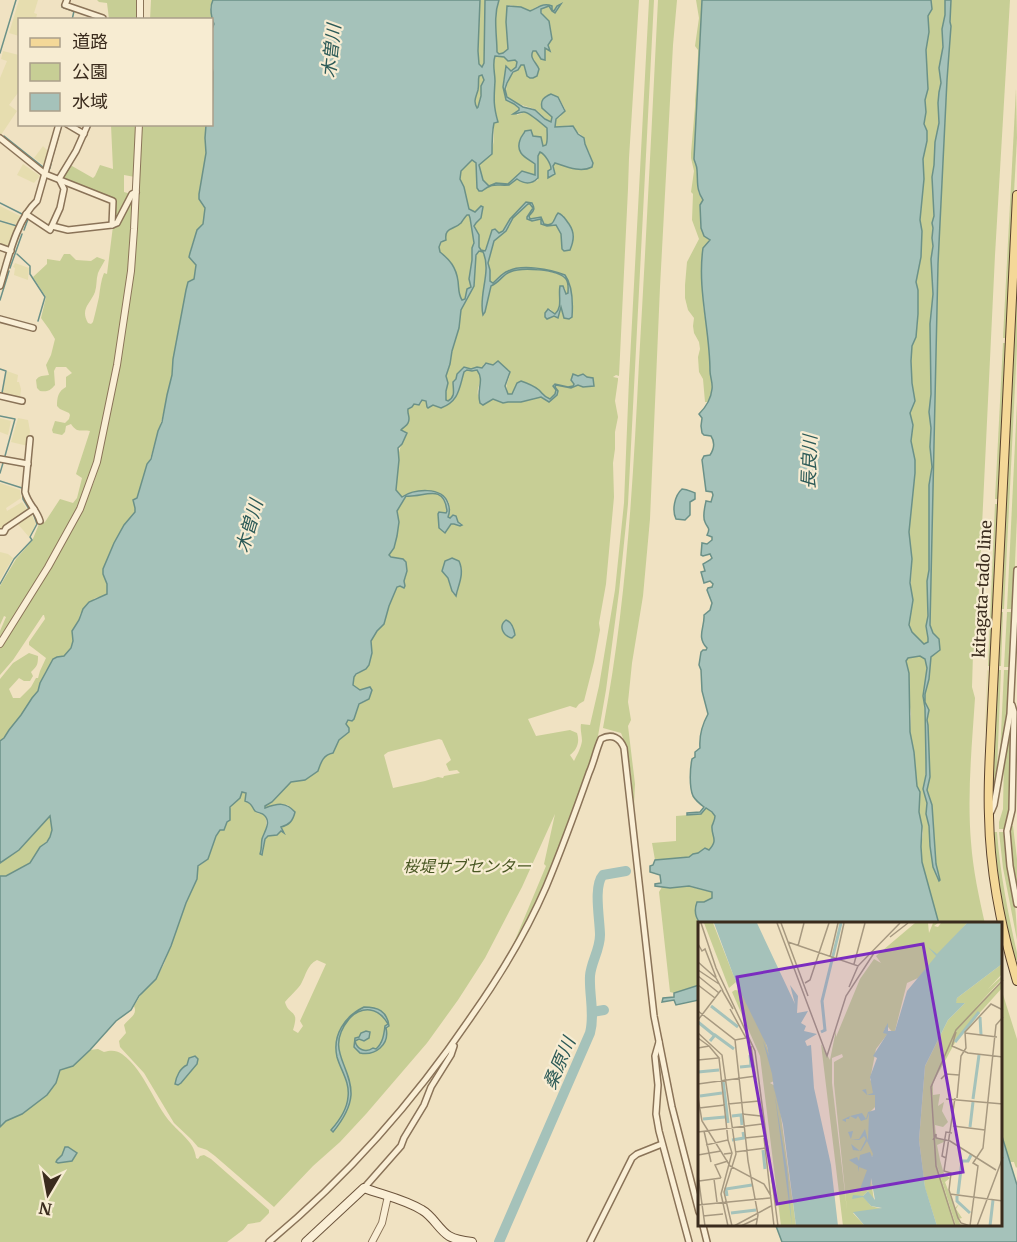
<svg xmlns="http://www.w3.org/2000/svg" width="1017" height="1242" font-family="Merriweather,'Noto Sans JP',serif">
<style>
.farmland{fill:#e6ddaf}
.green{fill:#c7ce95;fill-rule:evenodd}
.water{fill:#a5c2ba;stroke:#6b9188;stroke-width:1.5;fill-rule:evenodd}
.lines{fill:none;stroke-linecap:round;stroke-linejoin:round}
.stream{stroke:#6b9188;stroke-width:1.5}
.river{stroke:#a5c2ba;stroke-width:10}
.minor-casing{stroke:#8a7358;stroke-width:8}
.tertiary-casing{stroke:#8a7358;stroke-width:8}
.secondary-casing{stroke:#6c543c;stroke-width:10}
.primary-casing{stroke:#58412d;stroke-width:10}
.minor{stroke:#faefd6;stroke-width:5}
.tertiary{stroke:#faefd6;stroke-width:6}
.secondary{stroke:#faefd6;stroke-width:8}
.primary{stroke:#f4d898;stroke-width:8}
.labels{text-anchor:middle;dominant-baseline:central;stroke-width:4.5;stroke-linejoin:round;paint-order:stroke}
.street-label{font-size:16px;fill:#3a2b1d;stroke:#f7ecd2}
.park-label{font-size:16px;font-style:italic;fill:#495723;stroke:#f7ecd2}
.water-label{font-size:18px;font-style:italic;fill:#2c5a57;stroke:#f7ecd2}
.inset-river{fill:none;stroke:#a5c2ba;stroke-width:3}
.inset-road{fill:none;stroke:#a79980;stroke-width:1.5}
.view{fill:#7b2cbf;fill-opacity:0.15;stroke:#7b2cbf;stroke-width:3}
.inset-edge{fill:none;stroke:#3a2b1d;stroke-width:3}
</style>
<rect width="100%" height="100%" fill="#f0e2c2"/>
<!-- farmland -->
<g class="farmland">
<polygon points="19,0 38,0 34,13 37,14 36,19 20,20 19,36 9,33"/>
<polygon points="3,51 19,55 20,90 9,105 17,111 1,135 0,134 0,78 7,61 1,59"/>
<polygon points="43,146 49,152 45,166 34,158"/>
<polygon points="23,164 40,176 34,183 17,175"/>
<polygon points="0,206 22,217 18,225 0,220"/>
<polygon points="0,222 18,227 9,248 0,246"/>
<polygon points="15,263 29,268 28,280 14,275 15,268 13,267"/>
<polygon points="7,371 18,375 17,382 19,382 21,389 20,398 2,394"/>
<polygon points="0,418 11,421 8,435 0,432"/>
<polygon points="18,418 28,420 30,431 28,446 11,442"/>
<polygon points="0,483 20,490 21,498 6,508 7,511 22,502 28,511 0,531"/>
<polygon points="31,513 36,524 29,537 17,523"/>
<polygon points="0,552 8,554 13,558 0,580"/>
<polygon points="987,670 991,671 987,747 985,724"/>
</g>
<!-- green -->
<g class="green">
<polygon points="97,0 137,0 137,19 109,19 107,3 99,2"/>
<polygon points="151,0 213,0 210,8 214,27 212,29 212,20 150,20"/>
<polygon points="480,0 485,0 484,63 483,67 479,64 478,51"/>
<path d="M499 0H639L629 158 628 189 619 376 616 375 613 377 618 378V380L615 401 618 417 615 432V449L613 463 614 497 606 584 599 623 600 630 594 662 584 701 579 704 576 708 570 706 528 719 536 736 570 730 577 733C580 742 577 750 570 755L574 761C577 755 581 748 582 741 582 735 580 730 581 724L590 725 599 686 615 590 624 503 629 379 649 0H654L628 504 619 592 606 690 598 736 588 771 543 886 525 925 513 945 546 866 544 864 555 814 522 887 485 958 458 1000 427 1043 366 1114 340 1142 313 1166 274 1207 215 1156 207 1150 198 1147 192 1140 174 1123 144 1073 120 1047 119 1041 126 1033 124 1025C129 1018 138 1015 134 1006L142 993 156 979 164 964 186 903 197 879 198 867 208 859 216 836 220 830H224L227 822 230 818C227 803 238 803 243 791L246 793 245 798 247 802 251 803 257 813 265 815C269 829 262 837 262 851L263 853 265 839 268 836 277 835 281 831 284 832 281 827 286 826 290 808 288 805 276 804 265 808V806L272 802 291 782 302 779 318 771C321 763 322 758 329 753H332L339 740 349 732V728L346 724C349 717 356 705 364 702L360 690 353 685 354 677 369 665 372 653 371 641 377 631 381 627 385 620 389 606 397 587 406 577C407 551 403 566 389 555L394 548 397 536 399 522 397 511 406 496C424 497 444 483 447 511L446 513 439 512 438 514 439 528 445 533 451 524H454L460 526 462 524 458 522 453 515 450 518 448 517C459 488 417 486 402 497L396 490C398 472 395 451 406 436L401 430 408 424V409L412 407 414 404 418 405 421 404 422 401H426L428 407 433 405 441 408C459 401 459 389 464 372L467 370 472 371 477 370C485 383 476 385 478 395 479 399 482 402 483 405L493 399 503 403 508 402H521L541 397 549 402 556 396 557 389 555 387 556 385 571 388 578 385 583 387 594 386 593 378 587 377 583 374 578 376 573 374 571 381 574 384 573 386 568 387 555 384 554 388 556 390V393L550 399C535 394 538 383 517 383L512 394H508C503 381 512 381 509 370L503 367 498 361 493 365 488 363 484 364 482 368 477 367 471 369 464 368 457 374 456 379 453 381C452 389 456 395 448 401L446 400 447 372 450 364 453 347 459 328 461 310 474 286 476 257 478 252 483 251C490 263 483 297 482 312L484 315 491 286C499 283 502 275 510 272 521 267 559 270 566 279 569 283 568 289 568 293L566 294 565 288 559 289C560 297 562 308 555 314L550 309H547L545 317 548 319 554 316 558 318 561 307 563 316 572 317 573 310 569 281 560 273 523 267 507 271 493 283 490 281V270L487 263 494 241 503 233 513 218 528 204H530L533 207 527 218 532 221 541 219V223L549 226 556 225 561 234 562 249 567 222 563 215 550 225 544 224 541 217 530 219 529 216C534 212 535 209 532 203L526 202 510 219 503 231 499 233 495 229 491 233 486 249 485 251 481 250 479 247V235L474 226 476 223 481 218 483 208 481 206 477 211 473 212 469 209 464 187 460 179 461 171 472 160 476 163 477 188 482 191 487 188 496 184 509 185 517 179 530 183 538 180V156L540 152C545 154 551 164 551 169L549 170V174L554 168V164L555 163 558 164 590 154 585 144V139C583 137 572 126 571 126 566 125 559 127 555 127L556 119 560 117 565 109 559 98 550 94 543 98 544 110C549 113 554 115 552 122 544 119 542 114 536 110 521 103 498 103 509 80 512 74 512 73 518 70L521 65H524L526 73 537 76 539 69C536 62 529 58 533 51H536L541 59 545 48 550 51 548 45 552 39C550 34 551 30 549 25 546 19 542 15 541 9L549 6 552 11 555 13 561 4 554 11 552 10 551 6C543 2 537 7 530 11L510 5 507 8 508 49 503 53 499 54 497 53C497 35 493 17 499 0ZM452 558 459 561C464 573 458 583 457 594H453L448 578 442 571 448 559ZM439 739 442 740 451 760 446 764 449 771 457 770 460 773 444 776 443 778 438 777 425 781 393 788 384 755 388 752ZM317 960 326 964 300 1021 303 1026 298 1033 293 1030C300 1008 289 1017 285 1002 289 997 298 989 301 984 306 975 307 965 317 960ZM188 1061 197 1064 181 1083 176 1079 183 1067 188 1064Z"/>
<path d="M658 0H677L673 45 660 287 650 519 643 596 632 663 628 702 631 720 628 726 635 784 634 806C631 782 631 755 621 733L603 728C626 607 633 485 639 362 646 242 652 121 658 0Z"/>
<path d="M696 0H702L694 159C695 163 697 166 697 170 698 183 695 189 703 201 700 216 696 230 710 241L703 248 702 253 703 305 708 336 712 389 709 402H705L703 379 699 372 698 357 700 349 699 342 694 333 693 326 694 318 688 310 685 298V285L687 262 699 239 692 220 693 194 691 192 694 171 691 158V153L695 107V100L696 90 698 55V50L695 46 699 18Z"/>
<polygon points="931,0 945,0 945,15 942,29 943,47 939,68 941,83 939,92 938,103 939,123 935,142 934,165 932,177 934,216 932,223 933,228 932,232 933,246 931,259 933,294 930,324 931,394 929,412 931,428 930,448 932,467 929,485 929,571 927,581 928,616 926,626 928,638 928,642 924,644 912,632 909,625 912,559 909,532 915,473 915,460 911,441 913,425 910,417 910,413 915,401 912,383 911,361 912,346 915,340 917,328 918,314 918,290 916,282 921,257 922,231 920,220 924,179 923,159 927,131 924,124 926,112 925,100 928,89 926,50 928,37 928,16 932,9"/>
<path d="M951 0H1010L995 255 976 651 973 654 972 687 975 698C972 745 967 794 971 842 973 870 979 897 985 924H939L922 862 921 847 923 833 919 812 920 792 917 786 914 752 910 732 911 714 909 700V688L906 661 908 658 920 656 925 658 927 668 923 696 925 708 926 761 924 793 927 803 930 846 937 878 932 805 927 790 930 777 928 725 927 720 929 713 925 702V694L929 679 931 657 940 650 938 639 933 633 930 625 938 264 947 80 951 26 950 22Z"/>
<path d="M495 56 504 57 508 61 515 60 517 62 516 67 511 71 507 66C503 78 502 89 506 100L514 104 519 108 517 115 525 112 529 113 547 128C548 133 549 140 546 145L543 146 541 137 533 136 531 130 525 131C523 134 521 136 520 140 515 154 527 158 535 164V175C530 175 525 172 520 172L519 176 508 184 496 183 489 186C482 183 480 172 479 165 483 160 489 154 492 148 495 141 493 130 494 123L498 122 493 100 495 82 493 66Z"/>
<polygon points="482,75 484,80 478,107 477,108 475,99 478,89 479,76"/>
<polygon points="1016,89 1017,138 1006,338 1003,338"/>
<polygon points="111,125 137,125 135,177 124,175 124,192 131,194 115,222 114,221 114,199 62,178 68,166 72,166 93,178 95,176 100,165 113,169"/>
<path d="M142 125H206L205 138 206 153 199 194 202 205 205 208 203 225C197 230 189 249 190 257 191 261 193 262 196 265L194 279 191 280C182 304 178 332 174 356 173 362 173 369 172 375 164 417 151 457 137 498L133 500 135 508V512L124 525 114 543 104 569 103 574 107 584V594L105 596 95 598 80 614 79 620 72 631 73 641 71 648 65 656 57 657 46 671 40 683 38 691 32 698 21 715 9 730 4 738 0 741V679L13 663 29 653 38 656C38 665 37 666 31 672L33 676 30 681H24L19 678 9 689 13 698H20L31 687 36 678H38L40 671 46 658 29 645V642L45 619 44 615H43L13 660 0 675V649L49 570 81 511 94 482 100 461 121 353 134 257Z"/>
<path d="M134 195 129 265 117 352 95 460 79 506 48 563 0 639V631L6 617 4 616 0 625V586L16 559 32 541 39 524 45 522 60 499 73 503 77 498 82 478 76 474 90 431C80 429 78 434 71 424L66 426 65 432 62 435 53 433 52 430 55 421 65 423 69 419 70 415 69 413 60 409 57 406C57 398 58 391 66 387V377L72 373 66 367H56L54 371 55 385C50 391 47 392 40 391L37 388 36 380C39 375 44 376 49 375L46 365 51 355 55 339 49 329 41 318 46 297 33 277 47 264V259L60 261 64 254H70L76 260 91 261 97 257 105 260C103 264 100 268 98 273 96 279 97 286 95 292 90 304 80 309 88 323L91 324 93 322C95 314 97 306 99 297 100 289 101 280 104 273L107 274 113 226Z"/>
<path d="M467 214 469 215 470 218 474 243 472 248V260L469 279 471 287 465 299 462 300C458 293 459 288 458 281 456 270 448 258 440 252L439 248 446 233 462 221Z"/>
<polygon points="1017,262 1017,346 1004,609 1000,609"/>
<polygon points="1003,343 1006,343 999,499 995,499"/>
<polygon points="1017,402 1017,517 1013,609 1007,609"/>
<polygon points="995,504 998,504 992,666 988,666"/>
<polygon points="1000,612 1003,612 1001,666 997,666"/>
<polygon points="1007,612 1013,612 1010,667 1004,667"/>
<polygon points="997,670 1001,670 997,771 991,804"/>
<polygon points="1004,670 1010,670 1008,711 1000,754"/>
<polygon points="1012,716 1009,810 1005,823 1005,829 999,829 999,822 1003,809 1004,758"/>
<polygon points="706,808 714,814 715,816 712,829 715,838 712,847 708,850 704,848 698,854 693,854 689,857 655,860 652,843 676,841 676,816 701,814"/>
<polygon points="50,816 52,830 50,837 46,842 40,847 30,863 6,876 0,876 0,863 19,850"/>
<polygon points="1013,826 1017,859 1017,894 1008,833 1010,827"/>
<path d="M992 832H997C1000 873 1008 913 1017 953V960H1014C1005 918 997 876 992 832Z"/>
<path d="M999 832H1005C1009 868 1017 903 1017 940L1003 868Z"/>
<polygon points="686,886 712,892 712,898 704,902 697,902 695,911 701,923 717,921 719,924 699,924 698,950 699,985 674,993 670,992 659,892 662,887 670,888"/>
<polygon points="1000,985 1017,1039 1017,1167 1016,1168 1014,1162 1010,1162 1001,1133"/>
<path d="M98 1049 104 1052C111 1050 116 1050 122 1054 146 1072 153 1103 172 1124 181 1134 195 1143 196 1158L198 1159 200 1156 204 1155 211 1159 269 1210V1213L260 1222 248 1224 243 1230 227 1242H0V1127L6 1121 22 1114 47 1095 56 1083 60 1070 73 1066 90 1050ZM68 1147 77 1153 72 1161 58 1163 57 1160 62 1155 64 1149Z"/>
</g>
<!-- water -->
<g class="water">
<path d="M213 0H480L478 51 479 64 482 67 484 63 485 0H499C493 17 497 35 497 52L499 54 503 53 508 49 506 22 507 6 521 7 530 11C538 8 543 2 552 6V10L554 11 557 6 561 4 555 13 552 11 549 6 541 9V13L549 21 552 39 548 45 550 51 545 48V60L541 59 536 51H533C529 58 536 62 539 69L537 76 533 78H530L527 76 524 65H521L518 70 513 72 507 83 505 89 507 97 523 107 535 110 545 119 551 122 552 117 542 108C540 100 544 97 551 94L558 97 565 111 556 119 555 127 573 126 578 134 584 138 585 144 593 163 592 167C581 173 567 167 555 163L553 166 555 174 548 178V171L551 169C551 164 545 154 540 152L538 156V178C531 185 524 184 517 179L509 185C497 186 493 182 482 191H479L477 188 476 163 472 160 461 171 460 179 464 187 469 209 475 212 481 206 483 207 481 218 476 223 474 226 479 235V247L481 250 485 251 486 249 492 230 495 229 499 233 503 231 510 219 526 202 532 203C536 210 533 211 529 216L530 219 541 217 544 224C555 227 553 219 558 213 564 215 565 219 569 224 575 233 574 240 570 250L564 251 562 249 561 234 556 225 547 226 541 224V219L532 221 527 219V217L533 208 530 204H528L513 218 506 231 494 241 488 263 490 270V281L493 283C498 279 502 273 508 271 522 264 550 269 565 275 573 286 573 303 572 317L569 319 564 318 561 307 558 318 554 316 547 319 545 317V313L548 309 555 314C563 307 558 296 560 286H563L566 294 568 293C568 289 569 283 566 279 558 269 521 267 510 272 502 275 500 282 491 286L485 312 483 315C478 295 492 271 483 252L479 251 476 255 474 286 461 310 459 328 452 351 450 364 446 376 448 383 446 391V400L448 401C456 396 453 390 453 382L456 379 457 374 464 367 471 369 477 367 482 368 486 363 493 365 498 361 510 372 505 386 508 394H512L517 383 521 381C527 383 534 386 539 390 543 394 544 397 550 399L555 394 556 390 553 386 555 384 568 387 573 386 574 384 571 380 573 374 578 376 583 374 587 377 593 378 594 386 583 387 578 385 571 388 556 385 555 387 558 391 557 395 549 402 541 397 521 402H508L503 403 493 399 483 405 480 403C476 389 485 381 477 370L472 371 467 370 464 372C459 389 459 401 441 408L433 405 428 408 427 407 426 401 422 400 419 405 414 404 412 407 408 409C407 414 411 418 408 423 407 426 403 427 401 430L407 433 402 444 398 448 399 460 396 490 402 497C414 489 442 486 448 503 450 508 450 512 448 517L450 518 453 515 456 516 458 522 462 525 460 526 454 524H451L445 533 439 528 438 514 439 512 446 513 447 511C444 482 423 498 406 496L397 511 399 522 397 536 394 548 389 555 391 557 403 559 406 562 407 571 404 581 405 586 404 588 400 586 397 587 389 606 384 624 377 631 371 641 372 653 369 665 366 669 356 674 354 677 353 685 360 690 370 687 372 690 369 699 359 704 354 719 352 721 348 720 346 724 349 728V732L339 740 333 753C323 755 321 762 318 771L305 780 291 782 272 802 265 806V808C278 803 286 802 295 812 293 821 289 825 281 827L284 833 281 831 277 835 268 836 265 839 262 855 260 854C262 849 261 844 262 839 264 832 272 822 264 815 262 813 258 813 255 811 251 806 253 804 245 801L246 793 242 792 240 798 230 807V820L227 822 224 830H220L216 836 208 859 198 866 197 879 186 903 171 946 156 979 139 996 131 1010 116 1021 90 1050 73 1066 60 1070 56 1083 47 1095 22 1114 6 1121 0 1127V876H6L30 863 40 847 47 842 50 837 52 830 50 816 19 850 0 863V741L4 738 9 730 21 715 32 698 38 691 40 683 53 659 57 657 64 656 71 648 73 641 72 631 79 620 83 609 89 602 107 594V584L103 574V569L114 543 124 525 135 512V508L133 500 137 498 147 464 151 459 158 431 162 422 167 395 172 375 173 359 186 290 188 282 194 279 196 265 189 257 190 253 197 230 203 224 205 208 199 199V194L206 153 205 138 206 125 212 124 213 72 212 68V29L214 24C211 16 209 8 213 0ZM495 56 504 57 508 61 515 60 517 62 516 67 511 71 506 66 503 87 506 100 514 104 519 108V110L513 114C517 114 520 112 524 112 529 112 542 124 547 128 547 133 548 141 546 145L543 146 541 137 533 136 531 130 525 131C524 134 521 136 520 140 515 154 527 158 535 164V175L522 171 508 184 496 183 489 186 483 180 479 165 492 154C492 144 492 132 494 123L498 122C493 105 494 98 495 81 495 72 492 65 495 56ZM482 75 484 80 481 86V96L478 107 477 108C473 101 476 97 478 90 479 86 478 80 479 76ZM467 215H469L470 218 474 243 472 248V260L469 279 471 287 467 289 465 299 462 300C458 294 459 288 458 281 456 267 450 260 440 252L439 247 441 242 446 240C444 227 454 230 461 223 463 220 465 217 467 215Z"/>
<path d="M702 0H931L932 9 928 16 929 32 926 50 928 89 925 100 926 112 924 124 927 131V141L923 159 924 179 920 220 922 231 921 257 916 282 918 290V314L916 337 912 346 911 361 912 383 915 401 910 413 913 425 911 441 915 460V473L909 532 912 559 910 583 913 600 909 625 912 632 924 644 928 642V638L926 626 928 616 927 581 929 570V485L932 467 930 447 931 428 929 412 931 394 930 324 933 294 931 259 933 246 932 238 933 228 932 223 934 216 932 177 934 165 935 142 939 123 938 103 939 92 941 83 939 68 943 47 942 29 945 15V0H951L950 22 951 26 947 80 938 264 930 625 933 633 939 639 940 650 931 657 929 679 925 694V702L929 710 927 720 928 725 930 777 927 790 932 805 936 864 940 880 939 881 933 867 930 846 929 826 926 814 927 803 923 789 926 775V761L925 708 923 696 927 668 925 659 920 656 908 658 906 661 909 673 910 732 914 752 917 786 920 792 919 812 922 826 921 847 922 862 939 924H719L717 922 700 923C695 917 694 910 697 902H704L712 898V892L689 886 670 888 655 886V884L661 883 660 875 650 872V866L653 865 655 860 689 857 693 854 698 853 705 848 709 850C719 839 711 837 712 826 713 823 715 820 715 816L712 812 706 808 701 814 687 815V813L700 812 704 807C700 804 696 801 693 796 689 787 690 768 692 759L695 757V752L700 748C699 736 702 725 708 714L702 691 701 670 699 665 701 652 703 650H706L707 648C696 637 705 627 704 615L710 610 712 603 707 590 708 588 712 587 713 584 710 581 704 583 701 572 705 571 703 564 710 560 712 558 710 554 703 556 701 555 702 543 707 544 712 540V537L707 535C711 527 707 528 705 522 702 516 705 507 706 501L711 502 713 495 712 492 706 491 702 460 704 456 710 455C714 449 715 442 711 436L704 435 702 433 701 426 702 418 699 414C706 407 711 399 712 389 713 383 710 377 710 371 710 330 697 289 703 248L710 240 704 236 701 228 700 205 703 200C696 190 698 182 697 170 697 166 695 163 694 159Z"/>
<path d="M682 489C687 489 690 491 695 493V499L690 502V515L685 520 676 519C672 511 674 496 682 489Z"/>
<path d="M452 558 459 561C465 574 458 585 456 596L452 591 448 578 442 571 445 561Z"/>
<path d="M506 620C512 622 514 629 515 635L512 638C503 636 498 626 506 620Z"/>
<polygon points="699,985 699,1000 676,1005 674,1000 662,1002 663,998 674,997 674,993"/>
<path d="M364 1007C378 1007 387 1011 389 1026L386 1028C390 1045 375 1056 360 1053L354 1047 355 1038 359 1037 361 1033 366 1031 370 1032 369 1038 364 1041 359 1039 355 1041C357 1050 366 1053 373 1048L376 1049C383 1043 384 1034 385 1026L388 1024C384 1017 378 1011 370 1010 362 1009 354 1013 349 1019 324 1050 352 1065 351 1095 350 1109 342 1121 333 1132L331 1130C339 1121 347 1110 348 1097 350 1082 341 1071 337 1057 332 1035 345 1016 364 1007Z"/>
<path d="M195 1056 198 1059 197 1064 181 1083 178 1085 175 1084C176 1077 180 1068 187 1065L189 1058Z"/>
<polygon points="1001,1133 1017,1185 1017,1242 782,1242 776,1226 1000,1226"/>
<polygon points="65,1147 68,1147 77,1153 72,1161 58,1163 56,1162 57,1160 62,1155"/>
</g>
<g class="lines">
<!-- stream -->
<g class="stream">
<polyline points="63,4 62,7 73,11"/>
<polyline points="72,20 74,11"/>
<polyline points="0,53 16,0"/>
<polyline points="4,136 43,167"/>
<polyline points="53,155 62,124"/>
<polyline points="50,168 52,159"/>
<polyline points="0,203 22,214"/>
<polyline points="0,221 17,226"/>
<polyline points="24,230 28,219"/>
<polyline points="17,254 30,266 30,274 45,297 38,321"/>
<polyline points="10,268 22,234"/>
<polyline points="0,300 9,271"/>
<polyline points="0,369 6,371 2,393"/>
<polyline points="0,416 15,419 5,456"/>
<polyline points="0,473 3,463"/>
<polyline points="0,481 22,488 23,499 29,509"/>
<polyline points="0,584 14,559 32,540 30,537 37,524 33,513"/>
</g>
<!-- river -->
<g class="river">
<polyline points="592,1012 604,1010"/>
<path d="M499 1242 590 1033C595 1014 589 995 590 976 591 962 600 950 600 935 600 920 593 886 603 875L626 871"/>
</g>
<defs>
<g id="minor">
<polyline points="67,0 65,5 103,18 103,20"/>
<polyline points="67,124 84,134"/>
<polyline points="0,138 45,174 113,201 112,225 117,223 132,194 136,192"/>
<polyline points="26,214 50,230 60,208 64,189 59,179 76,151 88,124"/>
<polyline points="52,226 68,230 112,225"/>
<polyline points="0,247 11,251"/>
<path d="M0 286C8 260 16 220 37 201L59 124"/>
<polyline points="0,319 33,328"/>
<polyline points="0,396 22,401"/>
<path d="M30 439 25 492C28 504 37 510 40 521"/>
<polyline points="0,459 28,464"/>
<polyline points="0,532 4,532 6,528 34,509"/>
<polyline points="1012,705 1014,712 1012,810 1007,831 1010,866 1017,904"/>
<polyline points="991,812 994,805 1010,714 1017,570"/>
<polyline points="659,1042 655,1056 658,1085 656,1114 659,1131 689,1242"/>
<polyline points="364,1188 401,1146 404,1138 424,1105 431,1087 451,1055 454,1046"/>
<polyline points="703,1226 707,1242"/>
<path d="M269 1242C347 1177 414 1101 471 1017 500 976 526 933 546 887 561 851 576 810 589 773 594 762 596 750 601 739 612 733 620 738 624 748L654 1016 672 1107 699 1212"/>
<polyline points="590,1242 632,1158 637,1154 662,1144"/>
</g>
<g id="tertiary">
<polyline points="140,0 140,20"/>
<polyline points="0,644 48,567 80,509 97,462 117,365 131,271 134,229 139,124"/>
<polyline points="372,1242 382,1223 388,1196"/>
</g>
<path id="secondary" d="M306 1242 364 1188C383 1195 404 1199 422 1210 433 1216 439 1230 449 1236 456 1240 464 1241 472 1242"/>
<path id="primary" d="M1017 195 990 751C989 772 988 794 989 816 990 871 1001 928 1017 981"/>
</defs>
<!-- minor casing -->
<use href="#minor" class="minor-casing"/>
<!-- tertiary casing -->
<use href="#tertiary" class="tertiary-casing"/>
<!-- secondary casing -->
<use href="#secondary" class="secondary-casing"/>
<!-- primary casing -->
<use href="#primary" class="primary-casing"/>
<!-- minor -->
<use href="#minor" class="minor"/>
<!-- tertiary -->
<use href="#tertiary" class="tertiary"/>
<!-- secondary -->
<use href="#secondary" class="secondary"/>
<!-- primary -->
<use href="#primary" class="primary"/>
</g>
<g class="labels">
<!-- street labels -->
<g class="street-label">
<text transform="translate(982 589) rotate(-87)">kitagata-tado line</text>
</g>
<!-- park labels -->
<g class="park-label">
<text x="467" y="866">桜堤サブセンター</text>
</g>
<!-- water labels -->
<g class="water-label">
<text transform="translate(331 51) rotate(-84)">木曽川</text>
<text transform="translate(809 462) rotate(-88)">長良川</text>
<text transform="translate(249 526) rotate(-74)">木曽川</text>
<text transform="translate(559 1063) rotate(-67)">桑原川</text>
</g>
</g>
<!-- overview -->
<g transform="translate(698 922)">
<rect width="304" height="304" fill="#f0e2c2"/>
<path d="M6 1H15L38 60 31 66ZM217 1H230L231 11 235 1H240L236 4 240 5 243 1H269L220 56 209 61 197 109 196 112 190 105 186 108 191 110 178 127 172 158 176 161 178 184 171 191V209L177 219 172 223 176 233 170 237 176 279 170 269 165 274 173 284 184 287 155 291 166 303H182L145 304 123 122 132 138 138 108V115L162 57 176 37 183 41 178 34ZM144 132 145 135 136 140V162L149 288 134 161V136ZM304 42V52L290 67 304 54V57L277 86 304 59V66L260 115 235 161V173L242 172 240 184 246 180 244 189 250 200 245 205 237 203 238 215 248 219 239 223 242 238 246 252 252 256 247 260 257 286 261 282 258 287 264 296 260 297 263 304H258L237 237 257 304H239L227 266 221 218 227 144 250 98 267 81 257 82 259 76ZM37 68 43 69 64 108 75 145 78 158 72 161 79 165 98 304H83L62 134 34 70Z" fill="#c7ce95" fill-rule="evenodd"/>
<path d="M16 1H59L97 82 92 63 100 74 99 91 110 89 103 101 108 104 106 109 119 112 107 119 109 124 113 123 116 166 133 243 140 304H98L85 203 75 162 89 247 94 304 74 152 65 119 71 134 69 124 39 63ZM269 1H304V42L259 76 258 81H267L250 98 227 144 221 218 227 265 239 304 166 303 155 290 184 286 173 284 165 275 154 277 155 273 165 274 170 269 177 278 173 256 172 265 162 267 169 248 161 245 160 250V244L151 238 159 235 161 239 162 233 172 230 174 235 175 232 169 219 163 229 155 228 153 222 162 229 168 217 166 214 164 216 161 218 153 217 152 215 150 210 155 209 153 217H161L167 207 170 219 171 191 169 197 163 199 160 194 158 197 152 194 151 197H148V200L144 198 152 194 164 191 168 197 170 190 177 188V173H169L164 168 168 167 169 173 175 171 172 155 179 136 175 134 189 112 185 111 187 106 190 101V109H197L209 69 238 34 230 25 239 32Z" fill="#a5c2ba"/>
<path class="inset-river" d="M13 84 40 105M282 95 283 113M0 100 16 113M123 110 127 108 124 79 143 1M12 119 17 113 36 127M257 120 281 90M42 145 53 144 52 133M0 150 21 148M25 158 30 201M2 174 24 171M275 177 281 133M34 194 43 193 44 203M5 197 27 195M272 205 275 180M34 218 46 216 45 210M65 228 67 247M260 272 264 239H270L273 233M29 274 28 267 54 263M259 274V279L272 291M33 291 58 288M292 304 295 278"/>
<path class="inset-road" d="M3 1 18 46 57 129 80 304M79 1 129 134 148 74 176 31M83 1 110 74M192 15 210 1M90 20 160 44 202 1M0 22 4 29 7 27 18 55M100 24 106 1M132 35 140 1M138 37 146 1M0 40 18 56 25 69M156 42 167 1M0 48 21 62M0 54 21 71M107 61 112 58 131 1M0 63 17 76M151 65 160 44M24 68 35 87M32 87 48 116 37 118M0 89 37 118 50 239 60 293 58 304M0 98 23 68M258 110 254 124 270 131 305 135M0 111 24 133 38 232 26 270 34 304M267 111 299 115M0 116 11 124 0 126M53 124 58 158M0 138 21 136 11 124M243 157 248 152 261 153M0 162 58 154M0 176 4 199 32 244 66 262 73 274M257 176 246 249 253 251 251 268 260 296 263 301 272 304M259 176 263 134 268 126 267 110 293 82 305 88M248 177 305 182M30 182 61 179M1 186 27 183M44 192 63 194M255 204 287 208M6 209 13 240M0 210 64 202M47 216 66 214M66 216 76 304M235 218 238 212V216L252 219 298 248M8 223 30 218 21 136M37 230 67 226M26 232 34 231 30 218M0 233 23 229M248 236 244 234 248 210 254 211M0 253 7 304M23 256 17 243 30 239M16 257 19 280M1 259 23 256M252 272 305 279M0 283 72 276M5 294 25 292M30 304 23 272 34 231M36 304 73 284M43 304 60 296M257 304 238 244 233 165 258 108 305 58M272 304 280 244 275 241 285 226 298 103 305 95M279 304 305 235"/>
<path class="view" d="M225 22 265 250 79 282 39 55Z"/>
<rect width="304" height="304" class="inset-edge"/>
</g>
<!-- legend -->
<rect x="18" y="18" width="195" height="108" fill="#f7ecd2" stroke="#ab9f8a" stroke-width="1.5"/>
<rect x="30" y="38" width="30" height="9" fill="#f4d898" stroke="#ab9f8a" stroke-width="1.5"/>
<text x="72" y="48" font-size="18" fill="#3a2b1d">道路</text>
<rect x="30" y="63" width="30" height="18" fill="#c7ce95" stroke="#ab9f8a" stroke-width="1.5"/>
<text x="72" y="78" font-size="18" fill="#3a2b1d">公園</text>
<rect x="30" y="93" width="30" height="18" fill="#a5c2ba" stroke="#ab9f8a" stroke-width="1.5"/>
<text x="72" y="108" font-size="18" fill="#3a2b1d">水域</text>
<!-- north arrow -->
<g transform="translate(48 1194) rotate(190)" stroke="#f7ecd2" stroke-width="4.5" paint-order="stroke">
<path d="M0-4.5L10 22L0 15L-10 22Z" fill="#3a2b1d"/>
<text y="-9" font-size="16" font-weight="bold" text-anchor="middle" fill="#3a2b1d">N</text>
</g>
</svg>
